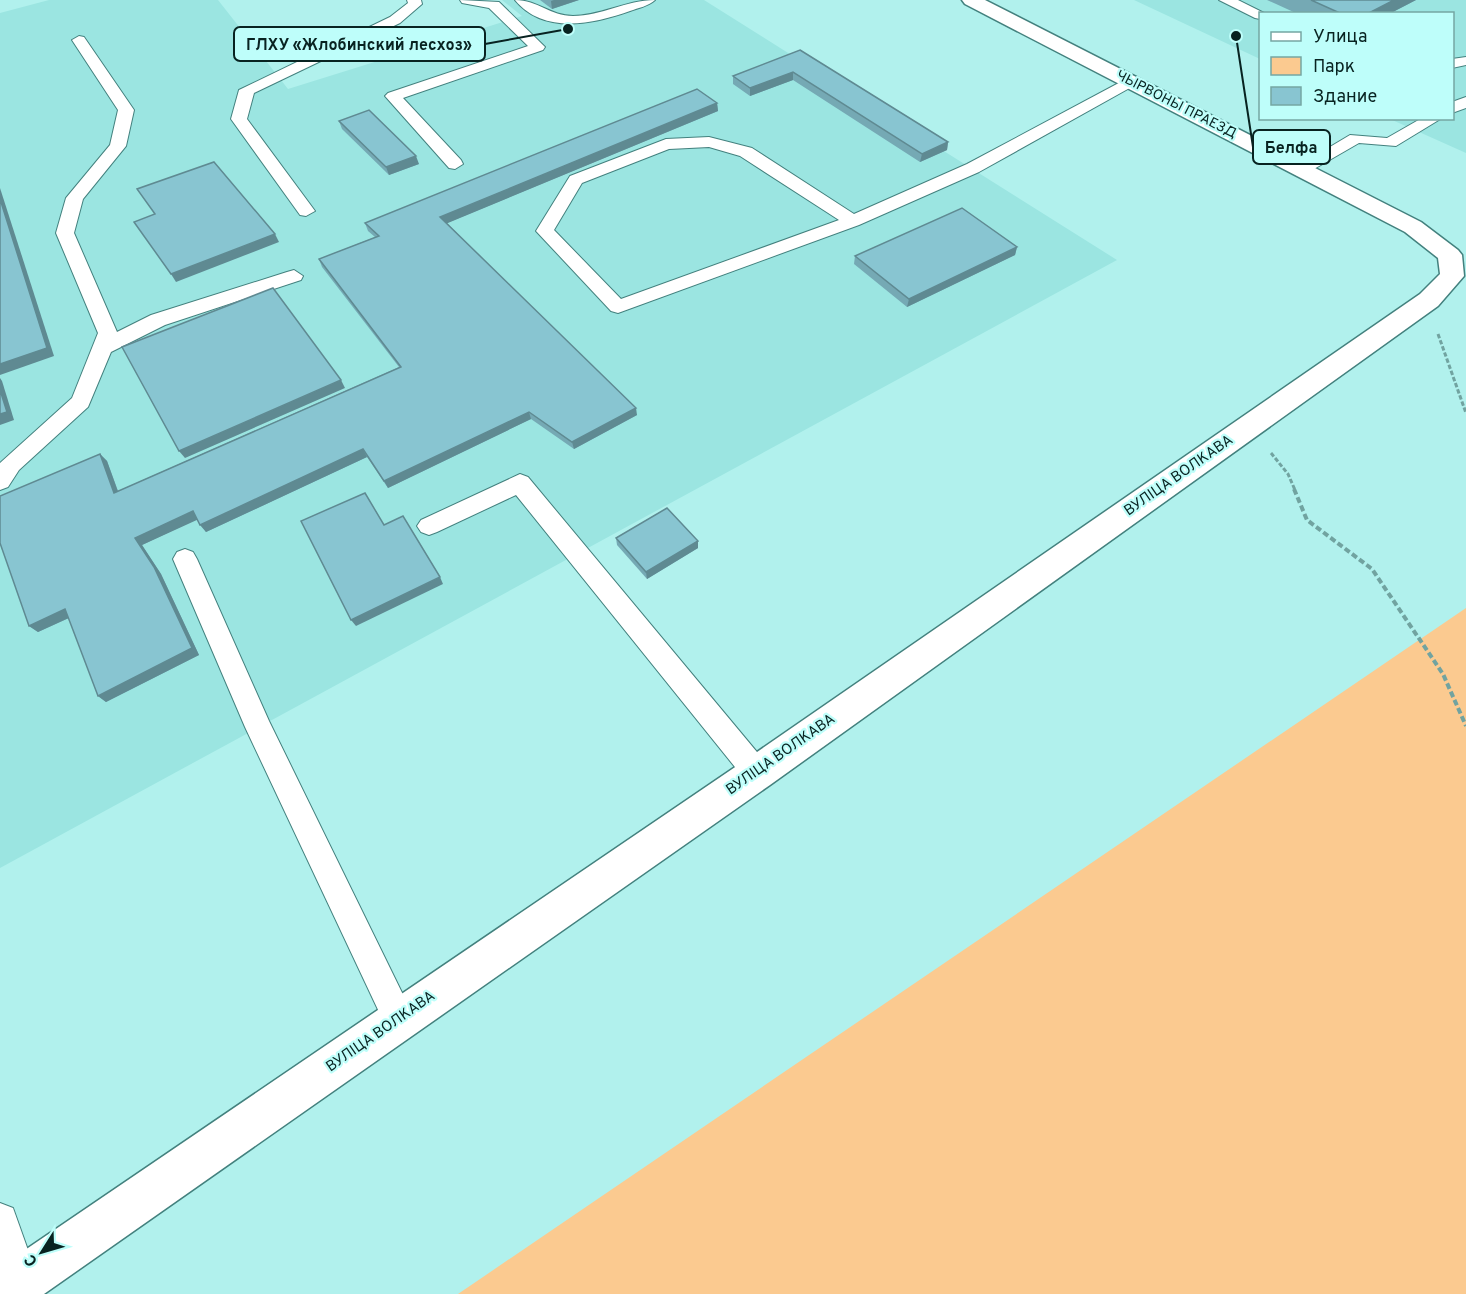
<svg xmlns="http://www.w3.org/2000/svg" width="1466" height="1294" font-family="Overpass,sans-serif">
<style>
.built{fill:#9be5e1}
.green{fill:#fbca90}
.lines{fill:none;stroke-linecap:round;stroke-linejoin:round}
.lane-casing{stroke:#43817e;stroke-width:2}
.secondary-casing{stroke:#43817e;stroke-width:3}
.path-far1{stroke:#71a3a0;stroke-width:3;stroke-dasharray:4.5 2;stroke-linecap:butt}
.path{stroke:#71a3a0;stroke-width:4;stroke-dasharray:6 3;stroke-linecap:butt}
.lane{fill:#fff;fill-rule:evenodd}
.secondary{fill:#fff;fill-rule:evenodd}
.wall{fill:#75a9b4}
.shaded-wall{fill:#5f8a92}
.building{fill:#88c5d1;stroke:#5f8a92;stroke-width:1.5}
.labels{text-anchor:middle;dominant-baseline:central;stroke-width:4.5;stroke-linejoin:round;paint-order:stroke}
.far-street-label{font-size:14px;fill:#082321;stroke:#befefa}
.street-label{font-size:15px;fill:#082321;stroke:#befefa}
.leader{fill:none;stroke:#082321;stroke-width:2}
.callout-dot{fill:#082321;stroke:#befefa;stroke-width:2}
.callout{fill:#befefa;stroke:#082321;stroke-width:2}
.callout-label{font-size:16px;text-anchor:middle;font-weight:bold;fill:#082321}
</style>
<rect width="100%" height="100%" fill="#b1f1ed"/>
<!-- built -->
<g class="built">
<polygon points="49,0 218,0 288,89 522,16 502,0 704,0 1117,260 0,868 0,13"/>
<polygon points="1134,0 1466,0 1466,153 1390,119 1452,118 1452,14 1260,14 1260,59"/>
</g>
<!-- green -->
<polygon class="green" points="1466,608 1466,1294 458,1294"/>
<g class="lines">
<defs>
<g id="lane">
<polygon points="407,0 421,0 422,4 400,23 254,93 247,119 315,211 306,216 300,215 231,119 239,90 390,17 408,3"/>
<polygon points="460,0 499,2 545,47 543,50 403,98 461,160 463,164 455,169 449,168 385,96 388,93 528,46 489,8 462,3"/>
<path d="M515 0C538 0 550 16 573 16 602 16 626 0 655 0 649 6 638 8 630 11 593 24 544 35 515 0Z"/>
<polygon points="1219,0 1238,0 1266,14 1260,14 1260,19 1255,18"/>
<polygon points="79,36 84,37 134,110 126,146 83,199 74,233 117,332 151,315 287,272 294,270 303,276 301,280 165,325 111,352 88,407 19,470 8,487 0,490 0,463 72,398 98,333 56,233 66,198 110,145 118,110 72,40"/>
<polygon points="1466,57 1466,65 1452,68 1452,59"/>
<path d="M1130 77 1138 82 1135 85 979 172 859 225 618 313 611 311 536 231 570 176 666 139 709 137 752 148 854 214 967 164ZM709 147 740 156 839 220 621 299 554 230 582 183 669 149Z"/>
<polygon points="1466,97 1466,108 1452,113 1452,102"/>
<polygon points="1422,118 1442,118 1396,146 1359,143 1307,173 1295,173 1293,169 1350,135 1387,138"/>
<polygon points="520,474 528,477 767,764 771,773 767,782 757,786 747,782 516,495 437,532 429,535 421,532 417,526 421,520"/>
<polygon points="185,549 193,552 197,559 269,721 410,1009 415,1020 410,1031 399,1036 388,1031 245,727 173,559 177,552"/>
<polygon points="0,1203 13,1208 39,1281 34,1294 8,1294 0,1274"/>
</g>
<polygon id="secondary" points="962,0 985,0 1421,222 1458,250 1462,255 1464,276 1438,306 770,785 44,1294 0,1294 0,1267 744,761 1420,294 1440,274 1438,258 1405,232 965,4"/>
</defs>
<!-- lane casing -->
<use href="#lane" class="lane-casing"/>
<!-- secondary casing -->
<use href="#secondary" class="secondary-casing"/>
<!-- path-far1 -->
<g class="path-far1">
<polyline points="1438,334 1466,413"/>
<polyline points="1271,453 1288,474 1295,490"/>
</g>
<!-- path -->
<polyline class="path" points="1294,489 1307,520 1372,569 1443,674 1466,726"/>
<!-- lane -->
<use href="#lane" class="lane"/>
<!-- secondary -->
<use href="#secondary" class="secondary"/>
</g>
<!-- wall -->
<g class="wall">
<polygon points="540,0 579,0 552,9"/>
<polygon points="1267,0 1416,0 1389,14 1298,14"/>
<polygon points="800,50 948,142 947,150 920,162 793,80 750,96 733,84 733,76"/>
<polygon points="717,103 718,111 447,223 637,415 574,449 531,419 388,488 367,457 206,532 197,519 142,545 161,574 199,655 106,702 98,696 69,618 38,632 29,626 100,454 107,461 118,491 399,367 322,267 319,259 375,237 368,231 365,223"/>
<polygon points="339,121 419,164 389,175 342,129"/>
<polygon points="1017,247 1015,255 907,307 854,264 855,256"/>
<polygon points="616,538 698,541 698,548 647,579 617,545"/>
</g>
<!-- shaded-wall -->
<g class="shaded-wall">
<polygon points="554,0 579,0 552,9 551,1"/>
<polygon points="1394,0 1416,0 1389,14 1367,14"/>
<polygon points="793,72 793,80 750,96 750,88"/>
<polygon points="717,103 718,111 443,225 440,217"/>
<polygon points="948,142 947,150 920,162 922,154"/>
<polygon points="416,156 419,164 389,175 386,167"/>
<polygon points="0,188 54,356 0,375"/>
<polygon points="275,234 279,242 176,282 171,274"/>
<polygon points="1017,247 1015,255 907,307 909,299"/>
<polygon points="0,378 2,381 14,420 0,425"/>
<polygon points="341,380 345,388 185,458 179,451"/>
<polygon points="636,408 637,415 574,449 572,442"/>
<polygon points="529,412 531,419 388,488 384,481"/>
<polygon points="363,449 367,457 206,532 200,525"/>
<polygon points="100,454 107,461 121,500 114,493"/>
<polygon points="193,511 199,519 142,545 161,574 199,655 106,702 98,696 135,538"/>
<polygon points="698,541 698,548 647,579 646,572"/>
<polygon points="440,577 443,584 356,626 351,620"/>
<polygon points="65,609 73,616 38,632 29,626"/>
</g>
<!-- building -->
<g class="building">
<polygon points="1311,0 1394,0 1367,14 1342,14"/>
<polygon points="800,50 948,142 922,154 793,72 750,88 733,76"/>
<polygon points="697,89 717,103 440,217 636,408 572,442 529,412 384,481 363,449 200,525 193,511 135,538 154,567 192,648 98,696 65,609 29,626 0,543 0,496 100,454 114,493 401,367 319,259 379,236 365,223"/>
<polygon points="369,110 416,156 386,167 339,121"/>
<polygon points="214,162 275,234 171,274 134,222 155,214 137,189"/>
<polygon points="0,199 47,348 0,364"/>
<polygon points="962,208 1017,247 909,299 855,256"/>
<polygon points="273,288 341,380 179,451 122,347"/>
<polygon points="0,390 7,412 0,414"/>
<polygon points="365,493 384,525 403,516 440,577 351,620 301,521"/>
<polygon points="667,508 698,541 646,572 616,538"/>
</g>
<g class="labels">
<!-- far-street labels -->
<g class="far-street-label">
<text transform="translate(1176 105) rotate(27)">ЧЫРВОНЫ ПРАЕЗД</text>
</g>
<!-- street labels -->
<g class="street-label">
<text transform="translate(1179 476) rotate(-35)">ВУЛІЦА ВОЛКАВА</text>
<text transform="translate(781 755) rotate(-35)">ВУЛІЦА ВОЛКАВА</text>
<text transform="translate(381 1032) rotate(-35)">ВУЛІЦА ВОЛКАВА</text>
</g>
</g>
<!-- callouts -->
<path class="leader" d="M568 29L485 44M1236 36L1253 147"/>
<g class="callout-dot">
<circle cx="568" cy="29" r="6"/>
<circle cx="1236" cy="36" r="6"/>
</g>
<g class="callout">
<rect x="234" y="27" width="251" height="34" rx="6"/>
<rect x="1253" y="130" width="77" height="34" rx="6"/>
</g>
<g class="callout-label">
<text x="359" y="50">ГЛХУ «Жлобинский лесхоз»</text>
<text x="1291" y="153">Белфа</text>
</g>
<!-- legend -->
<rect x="1259" y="12" width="195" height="108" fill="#befefa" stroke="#75a6a3" stroke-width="1.5"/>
<rect x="1271" y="32" width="30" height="9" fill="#ffffff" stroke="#75a6a3" stroke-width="1.5"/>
<text x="1313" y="42" font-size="18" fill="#082321">Улица</text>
<rect x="1271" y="57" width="30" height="18" fill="#fbca90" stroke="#75a6a3" stroke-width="1.5"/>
<text x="1313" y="72" font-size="18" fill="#082321">Парк</text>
<rect x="1271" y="87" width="30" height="18" fill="#88c5d1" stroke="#75a6a3" stroke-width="1.5"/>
<text x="1313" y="102" font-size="18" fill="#082321">Здание</text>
<!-- north arrow -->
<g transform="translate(42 1252) rotate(233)" stroke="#befefa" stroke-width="4.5" paint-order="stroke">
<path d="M0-4.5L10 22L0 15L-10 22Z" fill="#082321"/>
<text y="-9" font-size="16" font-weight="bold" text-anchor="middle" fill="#082321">С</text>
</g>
</svg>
